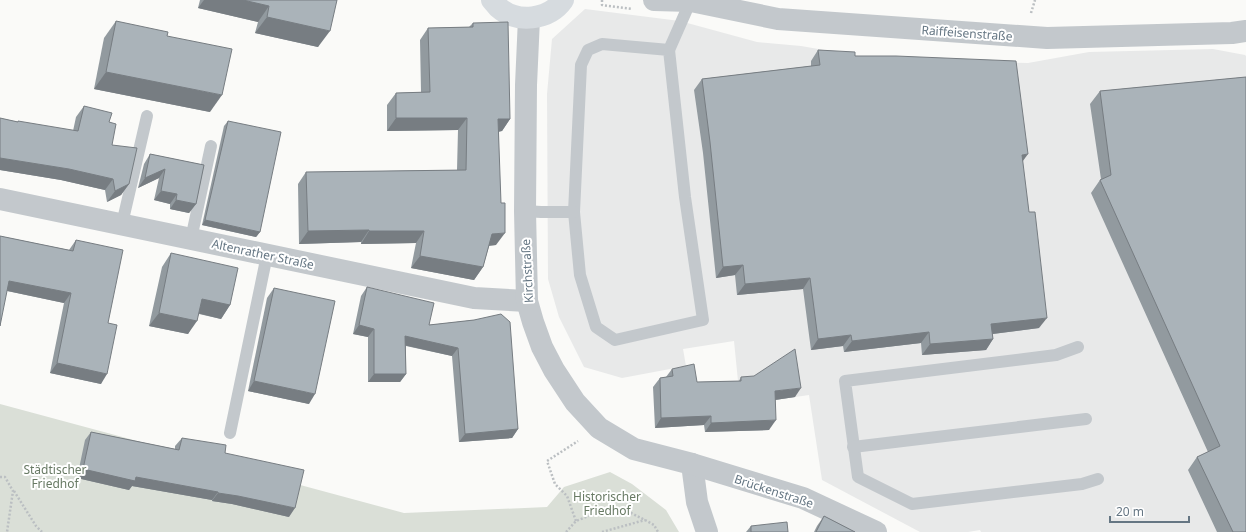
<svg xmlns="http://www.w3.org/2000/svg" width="1246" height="532" font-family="'Noto Sans',sans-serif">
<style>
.built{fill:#e8e9e9}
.green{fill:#dadfd7}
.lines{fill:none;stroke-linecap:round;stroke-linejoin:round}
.path{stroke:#bbbfc2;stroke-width:2.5;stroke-dasharray:2 2;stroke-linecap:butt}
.service{stroke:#c3c8cc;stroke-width:12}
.minor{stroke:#c3c8cc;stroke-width:22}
.tertiary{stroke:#c3c8cc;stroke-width:22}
.secondary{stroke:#d6dbdf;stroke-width:22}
.wall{fill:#929a9f}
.shaded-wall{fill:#777d82}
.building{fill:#aab3b9;stroke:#777d82}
.labels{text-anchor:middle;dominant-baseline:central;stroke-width:4;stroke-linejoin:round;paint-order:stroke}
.street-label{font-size:12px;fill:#657683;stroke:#fff}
.park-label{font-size:12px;fill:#687a64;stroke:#fff}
</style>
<rect width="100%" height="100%" fill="#fafaf8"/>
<!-- built -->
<polygon class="built" points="585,9 680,21 757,42 801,46 882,60 1028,63 1089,52 1213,49 1245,55 1246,56 1246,532 981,532 980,530 968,532 920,532 822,480 809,395 768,401 740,401 734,341 683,349 686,366 622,378 584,367 559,317 548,279 547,94 552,39"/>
<!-- green -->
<polygon class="green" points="0,404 404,513 547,507 564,487 610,472 632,484 666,510 679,532 0,532"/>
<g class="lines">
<!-- path -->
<g class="path">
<polyline points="602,0 602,5 632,9"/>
<polyline points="1031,13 1035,0"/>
<polyline points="0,477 5,477 13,491 7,532"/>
<polyline points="14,491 36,526 42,532"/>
<polyline points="576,521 567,496 555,484 547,461 578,441"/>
<polyline points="566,532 576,521 593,514 613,509 629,512 645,520 654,525 658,532"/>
<polyline points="602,532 645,520"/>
</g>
<!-- service -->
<g class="service">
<polygon points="602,44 669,50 685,197 703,320 615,340 596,327 580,275 574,212 581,65 588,50"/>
<polyline points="669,50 691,0"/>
<polyline points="525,211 541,212 574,212"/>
<polyline points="122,224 147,116"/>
<polyline points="191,239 211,146"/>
<polyline points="1078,347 1056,355 845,381 858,477 912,504 1082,484 1098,479"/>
<polyline points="230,433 267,255"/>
<polyline points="853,447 1086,419"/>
</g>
<!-- minor -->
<g class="minor">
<polyline points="654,0 691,1 778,19 1047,38 1232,33 1246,31"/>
<polyline points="0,199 474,298 527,301"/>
<polyline points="692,464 697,502 707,532"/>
</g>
<!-- tertiary -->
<polyline class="tertiary" points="529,18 526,85 525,211 527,301 533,322 542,347 554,370 575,402 599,428 634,449 692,464 803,498 876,532"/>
<!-- secondary -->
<path class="secondary" d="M492 0C494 2 496 5 498 7 517 24 549 20 563 0"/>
</g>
<!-- wall -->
<g class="wall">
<polygon points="200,0 337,0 318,47 255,33 258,22 198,8"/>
<polygon points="116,21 167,36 210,112 94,89 104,38"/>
<polygon points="473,23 510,119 502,131 499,132 496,245 489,246 483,267 474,280 411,268 416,243 361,244 361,242 299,244 298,184 306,172 457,170 458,130 387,131 387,105 396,93 421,92 420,40 428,28 469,27"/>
<polygon points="818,50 855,56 1022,161 1039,328 993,334 993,339 986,350 922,355 921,343 844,352 843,346 811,350 803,289 737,295 735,275 716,278 703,153 694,90 702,79 811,66 811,61"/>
<polygon points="1246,77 1246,532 1217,532 1188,470 1197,457 1208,452 1091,193 1100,180 1101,179 1090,104 1100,91"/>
<polygon points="84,106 109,122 112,145 129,184 121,195 107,202 105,190 61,180 0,170 0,118 18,122 73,131 76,117"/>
<polygon points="228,121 260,232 256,237 202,225 224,126"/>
<polygon points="150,154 204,165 196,204 189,213 170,209 170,204 154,200 159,178 138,188 144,164"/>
<polygon points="0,236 69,250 76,240 108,323 101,384 50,373 64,303 7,291"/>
<polygon points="171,253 230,305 221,319 199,314 188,334 149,326 162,267"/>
<polygon points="367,287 429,325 474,320 518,429 512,438 459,442 452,356 406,346 406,374 400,382 368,382 368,337 353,334 361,296"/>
<polygon points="274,288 309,404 248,391 267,298"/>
<polygon points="672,369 697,382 739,381 741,377 795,397 775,400 769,430 705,432 704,425 655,428 653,387 660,378 666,377"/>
<polygon points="91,432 175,449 175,446 182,438 225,453 289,517 232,504 212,501 212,500 132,486 129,490 77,478 85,440"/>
<polygon points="824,516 855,532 814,532 817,526"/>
<polygon points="751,526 788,532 746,532"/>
</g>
<!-- shaded-wall -->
<g class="shaded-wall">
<polygon points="204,0 243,0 269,6 258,22 198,8"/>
<polygon points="267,17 330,31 318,47 255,33"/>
<polygon points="106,72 222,95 210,112 94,89"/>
<polygon points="396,118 467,118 458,130 387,131"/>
<polygon points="498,119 510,119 502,131 490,132"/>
<polygon points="1028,154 1020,165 1022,155"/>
<polygon points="0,158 69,169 113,179 105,190 61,180 0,170"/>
<polygon points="165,169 159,178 138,188 145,178"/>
<polygon points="129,184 121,195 107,202 115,191"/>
<polygon points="161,191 177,194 170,204 154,200"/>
<polygon points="176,200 196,204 189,213 170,209"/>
<polygon points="205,220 260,232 256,237 202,225"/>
<polygon points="369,230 361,242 299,244 308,231"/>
<polygon points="369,231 424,231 416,243 361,244"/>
<polygon points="505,233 496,245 483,246 492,234"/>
<polygon points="420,256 483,267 474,280 411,268"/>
<polygon points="743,265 735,275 716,278 723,267"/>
<polygon points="810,278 803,289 737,295 745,284"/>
<polygon points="9,281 71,293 64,303 3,290"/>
<polygon points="202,299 230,305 221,319 193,312"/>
<polygon points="159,313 197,321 188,334 149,326"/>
<polygon points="1047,318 1039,328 984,335 991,324"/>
<polygon points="359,325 374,329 368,337 353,334"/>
<polygon points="929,332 921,343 844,352 852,341"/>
<polygon points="851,335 843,346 811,350 818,339"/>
<polygon points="405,336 458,348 452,356 399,344"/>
<polygon points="993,339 986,350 922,355 930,344"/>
<polygon points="57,363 107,374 101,384 50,373"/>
<polygon points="374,374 406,374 400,382 368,382"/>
<polygon points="254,381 315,394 309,404 248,391"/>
<polygon points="801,388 795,397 768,401 775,391"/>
<polygon points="711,416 704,425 655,428 661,418"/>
<polygon points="776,420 769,430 705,432 711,423"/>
<polygon points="518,429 512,438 459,442 465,434"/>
<polygon points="83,469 136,477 218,492 212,500 132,486 129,490 77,478"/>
<polygon points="218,493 238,496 295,508 289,517 232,504 212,501"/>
</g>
<!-- building -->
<g class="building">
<polygon points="243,0 337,0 330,31 267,17 269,6"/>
<polygon points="116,21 168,32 167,36 232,49 222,95 106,72"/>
<polygon points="508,22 510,119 498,119 501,203 505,203 505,233 492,234 483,267 420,256 424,231 369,231 369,230 308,231 306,172 466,170 467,118 396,118 396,93 430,92 428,28 473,27 473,23"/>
<polygon points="818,50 855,52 855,56 896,56 1016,61 1028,154 1022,155 1029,212 1035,212 1047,318 991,324 993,339 930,344 929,332 852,341 851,335 818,339 810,278 745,284 743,265 723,267 710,142 702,79 820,65"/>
<polygon points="1246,77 1246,532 1233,532 1197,457 1220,446 1100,180 1111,175 1100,91"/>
<polygon points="84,106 112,113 109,122 116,124 112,145 137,148 129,184 115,191 113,179 69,169 0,158 0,118 18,122 18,121 78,131"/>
<polygon points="228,121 281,132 260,232 205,220"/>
<polygon points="150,154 204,165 196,204 176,200 177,194 161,191 165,169 145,178"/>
<polygon points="0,236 73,251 76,240 123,250 108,323 117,325 107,374 57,363 71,293 9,281 0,326"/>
<polygon points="171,253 238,268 230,305 202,299 197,321 159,313"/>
<polygon points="367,287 434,303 429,325 474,320 501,314 510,322 518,429 465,434 458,348 405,336 406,374 374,374 374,329 359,325"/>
<polygon points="274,288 335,301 315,394 254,381"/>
<polygon points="795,349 801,388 775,391 776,420 711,423 711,416 661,418 660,378 673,376 672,369 694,364 697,382 741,381 741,377 754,376"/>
<polygon points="91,432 179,450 182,438 226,445 225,453 304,470 295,508 238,496 218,493 218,492 136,477 135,481 83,469"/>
<polygon points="824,516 855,532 816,532"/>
<polygon points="787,522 788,532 751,532 751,526"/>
</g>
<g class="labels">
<!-- street labels -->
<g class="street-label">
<text transform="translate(967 33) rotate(4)">Raiffeisenstraße</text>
<text transform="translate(263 254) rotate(12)">Altenrather Straße</text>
<text transform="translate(527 271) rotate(-93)">Kirchstraße</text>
<text transform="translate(774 491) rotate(18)">Brückenstraße</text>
</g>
<!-- park labels -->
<g class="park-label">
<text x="55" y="469">Städtischer<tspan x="55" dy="14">Friedhof</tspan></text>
<text x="607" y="496">Historischer<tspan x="607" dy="14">Friedhof</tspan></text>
</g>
</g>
<!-- scale -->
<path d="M1110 516v6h79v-6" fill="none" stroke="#657683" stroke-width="2"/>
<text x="1116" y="516" font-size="12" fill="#657683" stroke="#ffffff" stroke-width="3" paint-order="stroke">20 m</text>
</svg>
